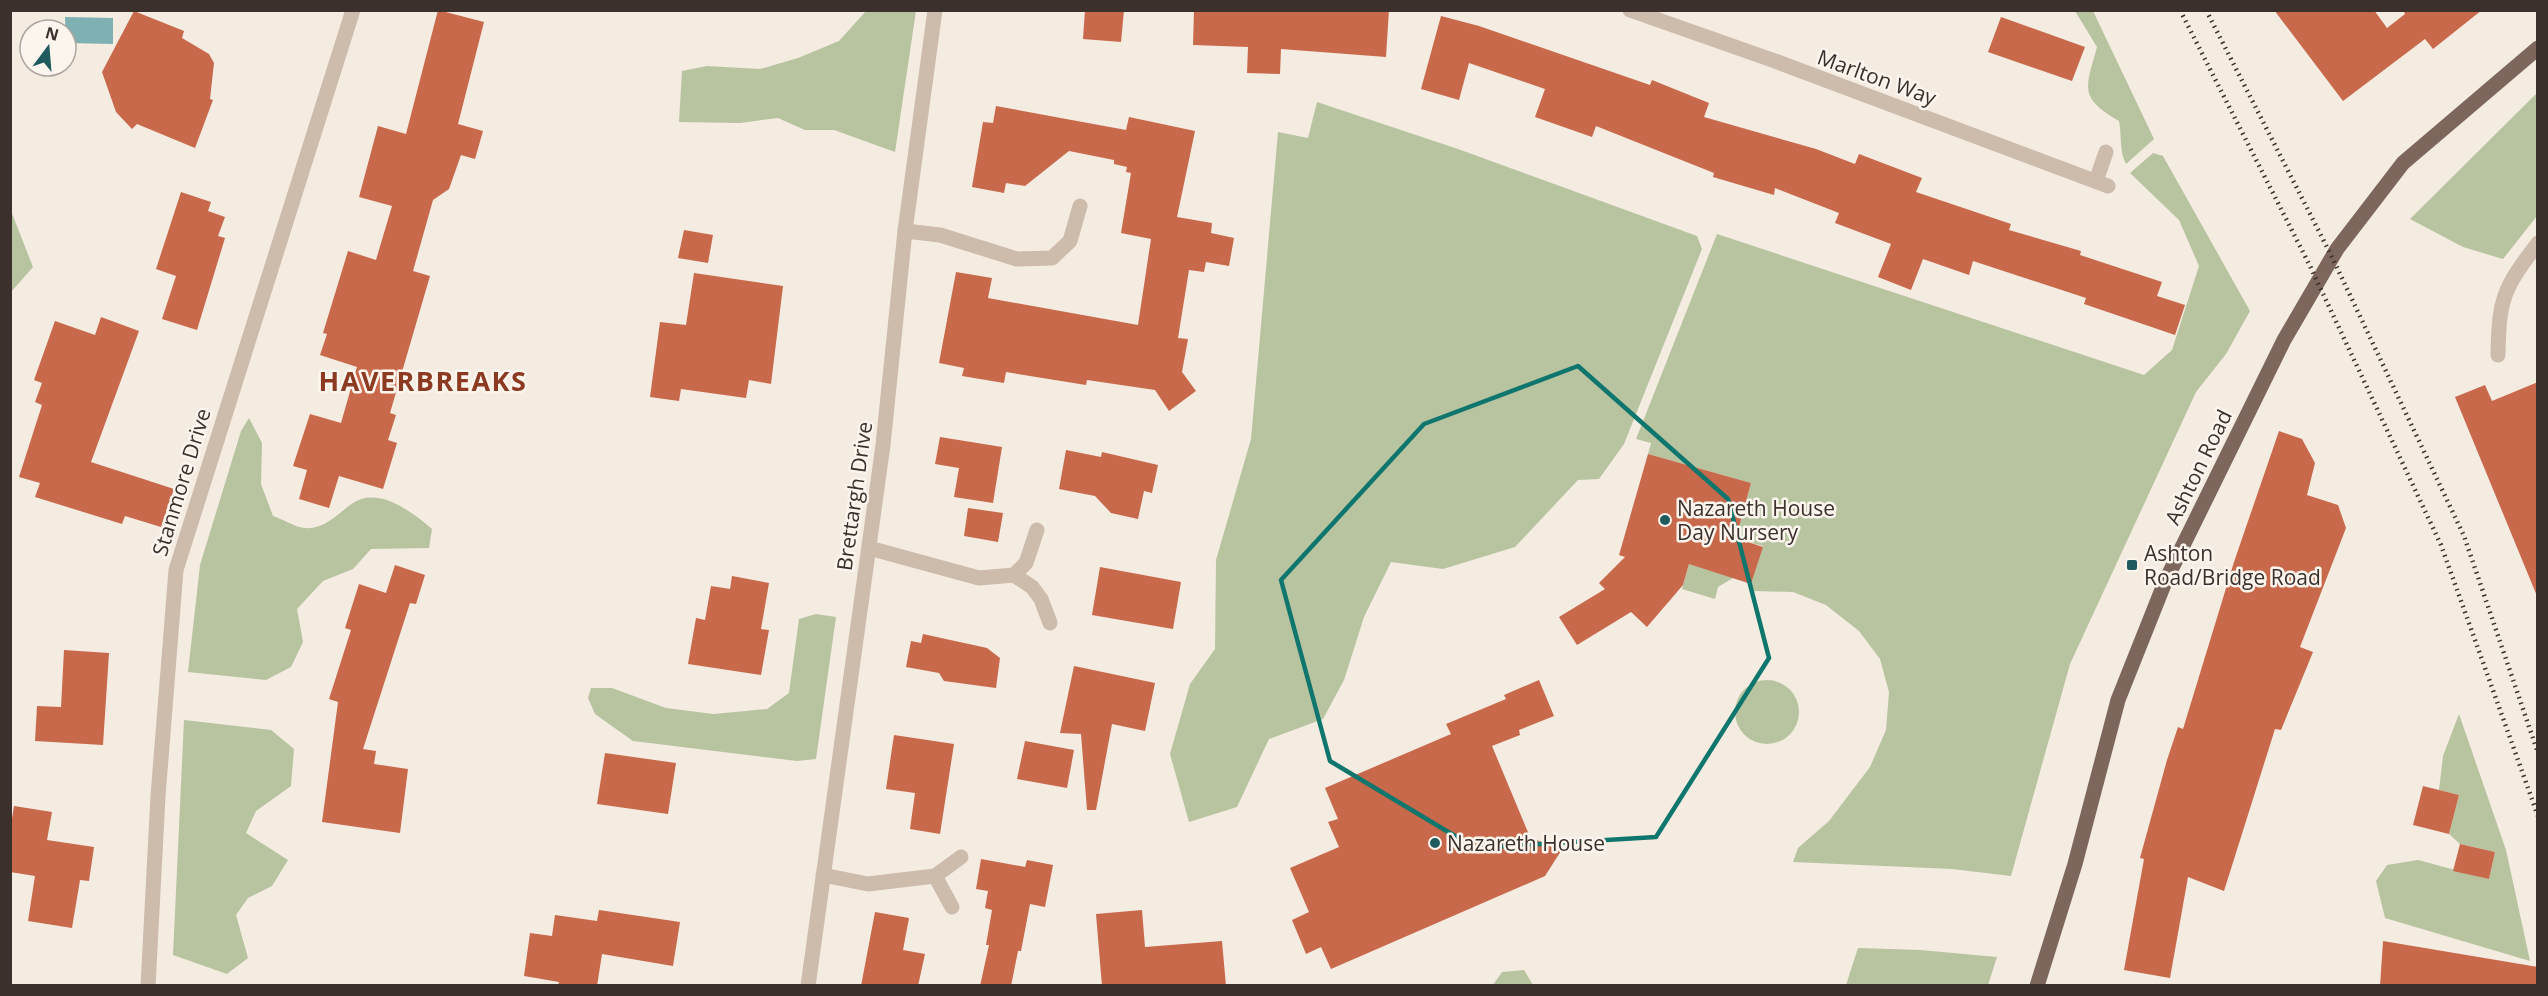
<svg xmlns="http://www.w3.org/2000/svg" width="2548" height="996" font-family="'Open Sans',sans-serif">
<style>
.green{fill:#b8c4a0}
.water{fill:#7fb0b2}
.building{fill:#c8694b}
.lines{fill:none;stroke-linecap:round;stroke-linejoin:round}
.minor{stroke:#cdbbac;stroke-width:15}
.primary{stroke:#7d675c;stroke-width:15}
.rail{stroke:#3b302b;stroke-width:4.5;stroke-dasharray:1.5 4.5;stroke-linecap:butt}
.marked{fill:none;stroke:#0f766e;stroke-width:4.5;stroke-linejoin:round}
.poi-dot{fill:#1f5a5e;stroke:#fbf5ee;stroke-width:2}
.labels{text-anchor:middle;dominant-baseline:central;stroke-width:5;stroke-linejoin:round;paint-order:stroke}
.street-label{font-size:21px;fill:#3b302b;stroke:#fbf5ee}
.poi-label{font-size:21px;fill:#3b302b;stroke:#fbf5ee;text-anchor:start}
.district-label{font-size:27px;font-weight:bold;letter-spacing:1.5px;fill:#8c3b22;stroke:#fbf5ee}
</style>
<rect width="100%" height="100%" fill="#f4ebe1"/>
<!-- green -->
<g class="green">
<polygon points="866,11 916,11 895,152 834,130 805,130 778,118 740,123 679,122 682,71 707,66 760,69 798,58 839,41"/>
<path d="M2075 11H2093L2154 139 2126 164C2119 151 2122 136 2119 121 2078 97 2086 88 2097 47Z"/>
<polygon points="2537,93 2537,216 2503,259 2463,247 2410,219"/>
<polygon points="1317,102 1458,149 1697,236 1702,249 1624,444 1599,479 1578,480 1515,547 1443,569 1391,562 1364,617 1344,680 1323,719 1269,739 1237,807 1189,822 1170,754 1190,684 1215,649 1216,560 1251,439 1278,132 1308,138"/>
<polygon points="2153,153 2163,156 2250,311 2226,354 2196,392 2070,664 2011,876 1952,869 1793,862 1798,848 1829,821 1870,767 1886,730 1889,692 1880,659 1859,631 1826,605 1793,592 1754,591 1751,584 1763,546 1745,541 1733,578 1718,587 1715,599 1682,589 1703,515 1739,526 1751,483 1648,454 1651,443 1636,439 1717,234 2144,375 2172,350 2199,266 2179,220 2130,173"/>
<polygon points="11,211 33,267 11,292 10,292"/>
<path d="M249 418 262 443 261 484 273 516C282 519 295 527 304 528 325 530 338 513 353 503 379 486 412 512 432 529L429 548 371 549 353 569 323 581 297 609 303 642 291 667 266 680 188 672 200 565 241 431Z"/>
<polygon points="816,614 836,617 816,759 797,761 633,741 595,714 588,698 591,688 612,688 666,708 713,714 767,709 789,693 799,619"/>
<circle cx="1767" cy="712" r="32"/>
<polygon points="2459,714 2506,850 2530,961 2385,918 2376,881 2387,865 2418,860 2489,879 2495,852 2460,844 2449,834 2459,795 2439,790 2443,756"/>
<polygon points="184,720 271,730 294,749 291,786 256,811 246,833 288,860 272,886 248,898 236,915 248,958 227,974 173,955"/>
<polygon points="1858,948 1920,950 1997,957 1988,985 1846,985"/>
<polygon points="1524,970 1533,985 1493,985 1502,972"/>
</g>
<!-- water -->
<polygon class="water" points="65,17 113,18 113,44 66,43"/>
<!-- building -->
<g class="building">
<polygon points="438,10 484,22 458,124 483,131 475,159 461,155 449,189 433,200 413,271 430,276 390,413 396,415 388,440 397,443 383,489 339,476 329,508 299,499 307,470 293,466 310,414 341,423 357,367 320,355 327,334 323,333 348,251 376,260 392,206 359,197 378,126 406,134"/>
<polygon points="1085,10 1124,10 1121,42 1083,39"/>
<polygon points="1194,10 1389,10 1386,57 1281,49 1280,74 1247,73 1248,47 1193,45"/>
<polygon points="2274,10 2374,10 2387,28 2405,14 2403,10 2482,10 2433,49 2425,39 2343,101"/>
<polygon points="134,11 184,31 182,38 209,54 214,63 210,99 213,100 195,148 137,124 132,129 116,112 102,72"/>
<polygon points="1441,16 1479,26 1650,85 1652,80 1709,103 1704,117 1816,149 1855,164 1859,154 1922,178 1916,192 2011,224 2009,230 2081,251 2080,255 2162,282 2157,296 2185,305 2175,335 2084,304 2086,298 1973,261 1969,275 1923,259 1911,290 1878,277 1891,244 1835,223 1839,213 1775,188 1774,195 1713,177 1714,173 1596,126 1592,137 1535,117 1545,89 1469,63 1459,100 1421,89"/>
<polygon points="2001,17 2085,47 2072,81 1988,52"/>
<polygon points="996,106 1126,130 1129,117 1195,131 1177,217 1212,223 1211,233 1234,238 1229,266 1206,262 1204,272 1189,270 1178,338 1188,339 1182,372 1196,391 1169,411 1155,390 1087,380 1086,385 1006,372 1004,383 962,376 964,368 939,363 956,272 992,278 988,298 1138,325 1151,239 1121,233 1131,173 1126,172 1127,167 1114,164 1114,160 1069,151 1025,186 1006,183 1004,193 972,187 983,122 993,123"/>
<polygon points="181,192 211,202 208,211 225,217 218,236 225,238 197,330 162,319 176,276 156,269"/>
<polygon points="684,230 713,235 708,263 678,258"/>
<polygon points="694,273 783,286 771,384 749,380 746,398 681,389 679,401 650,397 660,322 686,325"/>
<polygon points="101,317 139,331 91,462 174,489 161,527 125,516 122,524 35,497 40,483 19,477 42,405 35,402 42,383 34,380 55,321 95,335"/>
<polygon points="2538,382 2538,596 2537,596 2455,397 2485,385 2492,401"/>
<polygon points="2279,431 2302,439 2315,463 2307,495 2338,505 2346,528 2300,647 2313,652 2281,730 2275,729 2224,891 2188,877 2170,978 2124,970 2144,859 2140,858 2167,760 2178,727 2183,729 2234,562"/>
<polygon points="940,437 1002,447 993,503 954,497 959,468 935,464"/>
<polygon points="1066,450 1101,457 1102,452 1158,465 1152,493 1144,491 1138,519 1111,513 1095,496 1059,489"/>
<polygon points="1648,454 1751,483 1736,538 1763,547 1751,584 1689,564 1683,585 1647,627 1631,612 1577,645 1559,617 1605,589 1599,583 1625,557 1619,555"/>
<polygon points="968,508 1003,513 998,542 964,536"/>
<polygon points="395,565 425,575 416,604 410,603 363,749 376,751 374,764 408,769 400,833 322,822 338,702 329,699 351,630 345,628 359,584 386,593"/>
<polygon points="1100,567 1181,582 1173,629 1092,615"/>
<polygon points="732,576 769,583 761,629 769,630 761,675 688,664 696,618 705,620 711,586 730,589"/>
<polygon points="923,634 987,648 1000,658 996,688 944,681 939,673 906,667 911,641 921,643"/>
<polygon points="64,650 109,653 103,745 35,741 37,706 61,707"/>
<polygon points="1074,666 1155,683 1145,731 1112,724 1096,810 1087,810 1081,734 1060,733"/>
<polygon points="1539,680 1554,716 1519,730 1520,735 1492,746 1530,837 1561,851 1545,876 1331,969 1321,947 1306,954 1292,920 1309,912 1290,868 1339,847 1328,822 1338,819 1325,788 1451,734 1446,724 1506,699 1504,695"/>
<polygon points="894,735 954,744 940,834 910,829 915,793 886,789"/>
<polygon points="1025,741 1074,750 1067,788 1017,779"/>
<polygon points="605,753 676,763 668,814 597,804"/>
<polygon points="2423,786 2459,795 2449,834 2413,825"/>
<polygon points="14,806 52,812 47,840 94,847 89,881 80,880 72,928 28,921 35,876 10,872 10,831"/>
<polygon points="2460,844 2495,852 2489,879 2453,871"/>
<polygon points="981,859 1025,867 1027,860 1053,865 1045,907 1030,904 1021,951 1018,951 1011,986 980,986 989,945 986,945 992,910 985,908 988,891 976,889"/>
<polygon points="599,910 680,922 673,966 602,954 597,986 558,986 559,982 524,976 530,933 552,936 555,915 597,921"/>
<polygon points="1142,910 1145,947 1222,941 1226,986 1102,986 1096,914"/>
<polygon points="875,912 909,918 903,950 925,954 918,986 861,986"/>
<polygon points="2383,941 2538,967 2538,986 2380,986"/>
</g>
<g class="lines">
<!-- minor -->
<g class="minor">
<polyline points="1630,10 1775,61 2108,186"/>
<polyline points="2096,181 2106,152"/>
<polyline points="905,231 940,235 1017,259 1052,258 1070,241 1080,206"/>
<path d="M2498 355C2499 298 2503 289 2538 243"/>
<polyline points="869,548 979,578 1014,575 1032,587 1041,599 1050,623"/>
<polyline points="1014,575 1026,563 1037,530"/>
<polyline points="823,875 868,884 935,876 961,857"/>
<polyline points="935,876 952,907"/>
<polyline points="148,986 158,796 176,570 353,10"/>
<polyline points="808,986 883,445 905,231 935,10"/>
</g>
<!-- primary -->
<polyline class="primary" points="2037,986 2075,864 2118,700 2165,582 2284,340 2337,249 2403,163 2538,48"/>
<!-- rail -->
<g class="rail">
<polyline points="2180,10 2310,266 2441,545 2538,816"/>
<polyline points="2206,10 2331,255 2464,536 2538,753"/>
</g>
</g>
<!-- marked area -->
<path class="marked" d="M1578 366 1728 499 1769 658 1656 837 1475 848 1330 761 1281 580 1424 424Z"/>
<!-- markers -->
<g class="poi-dot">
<circle cx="1665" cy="520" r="6"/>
<rect x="2126" y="559" width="12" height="12" rx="3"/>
<circle cx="1435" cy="843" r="6"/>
</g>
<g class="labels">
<!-- street labels -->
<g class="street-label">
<text transform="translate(1877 77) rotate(20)">Marlton Way</text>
<text transform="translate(2198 467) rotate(-64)">Ashton Road</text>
<text transform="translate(181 482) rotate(-73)">Stanmore Drive</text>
<text transform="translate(854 496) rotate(-82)">Brettargh Drive</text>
</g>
<!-- poi labels -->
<g class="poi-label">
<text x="1677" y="508">Nazareth House<tspan x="1677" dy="24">Day Nursery</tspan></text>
<text x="2144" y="553">Ashton<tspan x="2144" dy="24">Road/Bridge Road</tspan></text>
<text x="1447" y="843">Nazareth House</text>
</g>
<!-- district labels -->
<g class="district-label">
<text x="423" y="380">HAVERBREAKS</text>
</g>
</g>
<!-- border -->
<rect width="2548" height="996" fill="none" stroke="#3b302b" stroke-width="24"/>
<!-- north arrow -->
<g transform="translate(48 48) rotate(16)"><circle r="28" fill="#fbf5ee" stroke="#aea6a0" stroke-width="1.5"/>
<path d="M0-4.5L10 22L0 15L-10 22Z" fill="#1f5a5e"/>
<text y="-9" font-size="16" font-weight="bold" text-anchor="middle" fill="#3b302b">N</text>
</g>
</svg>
